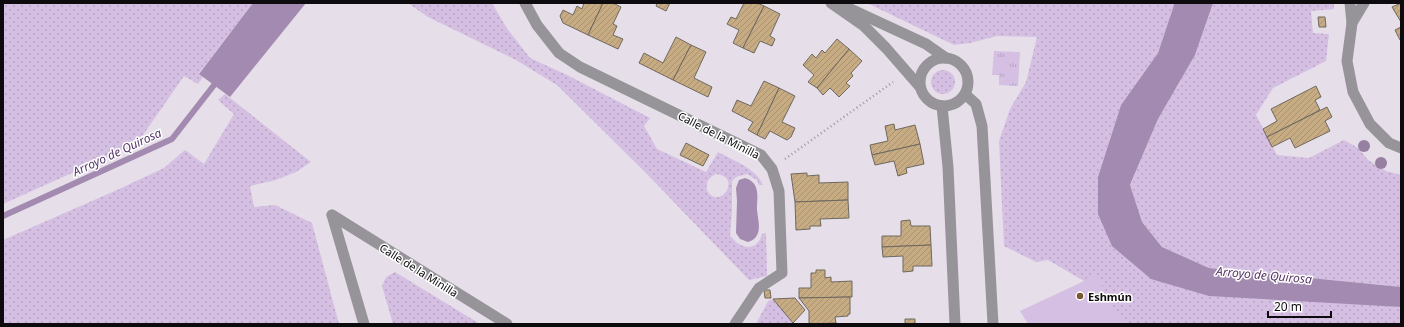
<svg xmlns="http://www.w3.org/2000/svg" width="1404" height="327" font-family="'Noto Sans',sans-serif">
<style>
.grass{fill:url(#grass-dots);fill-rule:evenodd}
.park{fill:url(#park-tufts)}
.pitch{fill:#d5bfe2}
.water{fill:#a38ab1}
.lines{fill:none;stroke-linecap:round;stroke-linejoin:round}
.stream{stroke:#a38ab1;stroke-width:6}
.building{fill:url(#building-hatch);stroke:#6e685f}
.path{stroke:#9d989f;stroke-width:2.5;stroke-dasharray:1 3;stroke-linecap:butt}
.minor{stroke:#979499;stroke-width:11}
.tertiary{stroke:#979499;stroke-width:11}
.tree{fill:#967fa0}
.poi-dot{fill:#765a2d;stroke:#fff;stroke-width:1.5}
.labels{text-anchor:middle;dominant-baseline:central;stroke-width:3;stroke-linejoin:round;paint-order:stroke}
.street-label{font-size:11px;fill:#0d0b0e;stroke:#fff}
.poi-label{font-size:11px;font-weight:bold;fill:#0d0b0e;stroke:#fff;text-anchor:start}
.water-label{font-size:12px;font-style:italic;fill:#563467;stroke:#fff}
</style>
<defs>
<pattern id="grass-dots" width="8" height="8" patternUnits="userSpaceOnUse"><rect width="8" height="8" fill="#d5bfe2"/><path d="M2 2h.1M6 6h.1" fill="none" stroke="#b6a3c1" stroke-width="1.8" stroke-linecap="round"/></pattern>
<pattern id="park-tufts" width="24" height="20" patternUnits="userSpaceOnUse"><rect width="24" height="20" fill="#d5bfe2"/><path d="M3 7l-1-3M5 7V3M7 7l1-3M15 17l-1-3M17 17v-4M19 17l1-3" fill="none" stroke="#b6a3c1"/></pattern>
<pattern id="building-hatch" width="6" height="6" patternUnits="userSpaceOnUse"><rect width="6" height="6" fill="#c7ac83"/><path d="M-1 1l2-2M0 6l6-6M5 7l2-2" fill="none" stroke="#aa9370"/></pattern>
</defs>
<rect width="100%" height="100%" fill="#e6dfe9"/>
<!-- grass -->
<g class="grass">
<polygon points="3,3 253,3 199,73 203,77 198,84 184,76 143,135 112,155 3,204"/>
<path d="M408 3H492L506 27 530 58 567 75 650 118 644 126 657 149 706 172 718 152C734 161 756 168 763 185H759L757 180 747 174 736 177 732 181V210L730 235C739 249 757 253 762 234L766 233 767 276 749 280 646 173 557 85 516 60 428 17ZM716 174C743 177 720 210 708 192 704 184 709 177 716 174Z"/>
<polygon points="867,3 1174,3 1174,5 1158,53 1121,105 1098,177 1151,279 1401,307 1401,324 1104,324 1084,281 1048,260 1036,262 1004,246 999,141 1010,109 1026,82 1037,37 997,36 970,43 954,45"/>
<polygon points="1213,3 1334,3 1334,9 1311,11 1313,33 1329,34 1326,61 1273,88 1256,115 1277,155 1309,158 1344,140 1358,148 1368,160 1386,171 1401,175 1401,287 1209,268 1162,247 1142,222 1130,186 1158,119 1195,55"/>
<circle cx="943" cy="82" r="12"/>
<polygon points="225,94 311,162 296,172 276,180 250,186 254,207 275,205 312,223 339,324 3,324 3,240 117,190 164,168 185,150 204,164 234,114 218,100"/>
<polygon points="395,272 480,324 393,324 382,286 386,277"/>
<polygon points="773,299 793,323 794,324 756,324 768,301"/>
</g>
<!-- park -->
<polygon class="park" points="994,51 1020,52 1018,86 999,85 999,75 992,75"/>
<!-- pitch -->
<polygon class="pitch" points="1097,275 1114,311 1131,324 1028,324 1020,311"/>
<!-- water -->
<g class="water">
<polygon points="253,3 306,3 230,97 199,74"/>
<polygon points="1174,3 1213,3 1195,55 1158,119 1130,185 1142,222 1162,247 1209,268 1401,287 1401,307 1209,296 1151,279 1112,246 1098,214 1098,177 1121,105 1158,53 1174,5"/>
<path d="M745 178C761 183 757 197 757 210 758 221 764 237 748 242L740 239 736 233 737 201 736 188 739 180Z"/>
</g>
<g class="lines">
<!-- stream -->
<polyline class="stream" points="3,216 172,139 218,80"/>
</g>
<!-- building -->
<g class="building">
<polygon points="584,3 603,3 588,35 563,23 560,16 563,10 573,15 577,6 582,9"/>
<polygon points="603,3 613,3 621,7 613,24 617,26 613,35 623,39 618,49 588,35"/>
<polygon points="657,3 670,3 666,11 656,6"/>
<polygon points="744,3 757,3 764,6 743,48 733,43 739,30 727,24 731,17 736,19"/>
<polygon points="1401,3 1401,22 1392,7"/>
<polygon points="764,6 780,14 770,36 775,39 772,46 760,41 754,53 743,48"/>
<polygon points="1318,17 1325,17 1326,27 1319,27"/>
<polygon points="1401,27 1401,40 1400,40 1395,30"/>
<polygon points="676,37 691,45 673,80 639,63 644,53 663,63"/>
<polygon points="837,39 849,49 817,88 808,82 814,75 803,65 812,54 816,58 822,50 825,53"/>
<polygon points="691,45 706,52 694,78 712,87 708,97 673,80"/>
<polygon points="849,49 862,61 851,73 853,76 846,83 850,86 839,97 830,88 823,95 817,88"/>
<polygon points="764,81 779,88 757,135 748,130 753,122 732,111 737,100 751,106"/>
<polygon points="1316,86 1321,97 1315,100 1320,110 1267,137 1263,129 1277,121 1271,109"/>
<polygon points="779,88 795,96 782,122 795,128 791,137 787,140 770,131 765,139 757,135"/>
<polygon points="1327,107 1332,117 1325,121 1330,131 1295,148 1290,138 1272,147 1267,137"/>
<polygon points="894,124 895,130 915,125 920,144 872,155 870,145 888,141 885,126"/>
<polygon points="686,143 709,155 703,166 680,155"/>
<polygon points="920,144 924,164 906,168 907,173 898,176 894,161 875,165 872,155"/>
<polygon points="807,173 807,176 819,175 819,183 848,182 848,200 795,202 791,174"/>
<polygon points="848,200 849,218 820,219 821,226 810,226 810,229 796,230 795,202"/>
<polygon points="910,220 911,226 930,226 931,245 882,247 882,236 901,236 901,221"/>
<polygon points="931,245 932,266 913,266 913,271 903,272 903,256 883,257 882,247"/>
<polygon points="816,270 825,270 825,278 831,277 831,282 852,281 852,297 799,298 799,288 811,288 811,273 816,273"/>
<polygon points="764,290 770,290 771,298 765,298"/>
<polygon points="850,297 850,314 848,314 848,316 835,317 836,323 809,324 809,311 799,298"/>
<polygon points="795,298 805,310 793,323 773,299"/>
<polygon points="905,319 915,319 915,324 935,324 905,324"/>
</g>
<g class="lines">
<!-- path -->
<polyline class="path" points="785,159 893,82"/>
<!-- minor -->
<g class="minor">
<polyline points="525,3 537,25 559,53 580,67 761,155 772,169 779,191 782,273 759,288 735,324"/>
<polyline points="831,3 864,26 886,48 920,87"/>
<polyline points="1350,3 1352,23"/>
<polyline points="844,6 926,44 946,58"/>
<circle cx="944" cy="82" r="24"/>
<polyline points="965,94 976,104 982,126 993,324"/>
<polyline points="942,106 948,167 955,324"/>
<polyline points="332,215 507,324"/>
<polyline points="332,215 364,324"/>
</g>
<!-- tertiary -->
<polyline class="tertiary" points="1364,3 1352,23 1347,61 1353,92 1370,124 1389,143 1401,148"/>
</g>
<!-- trees -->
<g class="tree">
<circle cx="1364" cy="146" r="6"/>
<circle cx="1381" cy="163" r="6"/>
</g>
<!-- markers -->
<circle class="poi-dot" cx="1080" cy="296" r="4"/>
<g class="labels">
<!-- street labels -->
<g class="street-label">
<text transform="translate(719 135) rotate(27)">Calle de la Minilla</text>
<text transform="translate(419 270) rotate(32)">Calle de la Minilla</text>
</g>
<!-- poi labels -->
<g class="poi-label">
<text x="1088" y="296">Eshmún</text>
</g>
<!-- water labels -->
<g class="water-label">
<text transform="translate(117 152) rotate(-25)">Arroyo de Quirosa</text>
<text transform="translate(1264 275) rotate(5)">Arroyo de Quirosa</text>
</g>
</g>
<!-- border -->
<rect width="1404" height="327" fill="none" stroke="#0d0b0e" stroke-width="8"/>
<!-- scale -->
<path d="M1268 311v6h63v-6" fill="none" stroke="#0d0b0e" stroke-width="2"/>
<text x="1274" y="311" font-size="12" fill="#0d0b0e" stroke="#ffffff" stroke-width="3" paint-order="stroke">20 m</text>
</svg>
